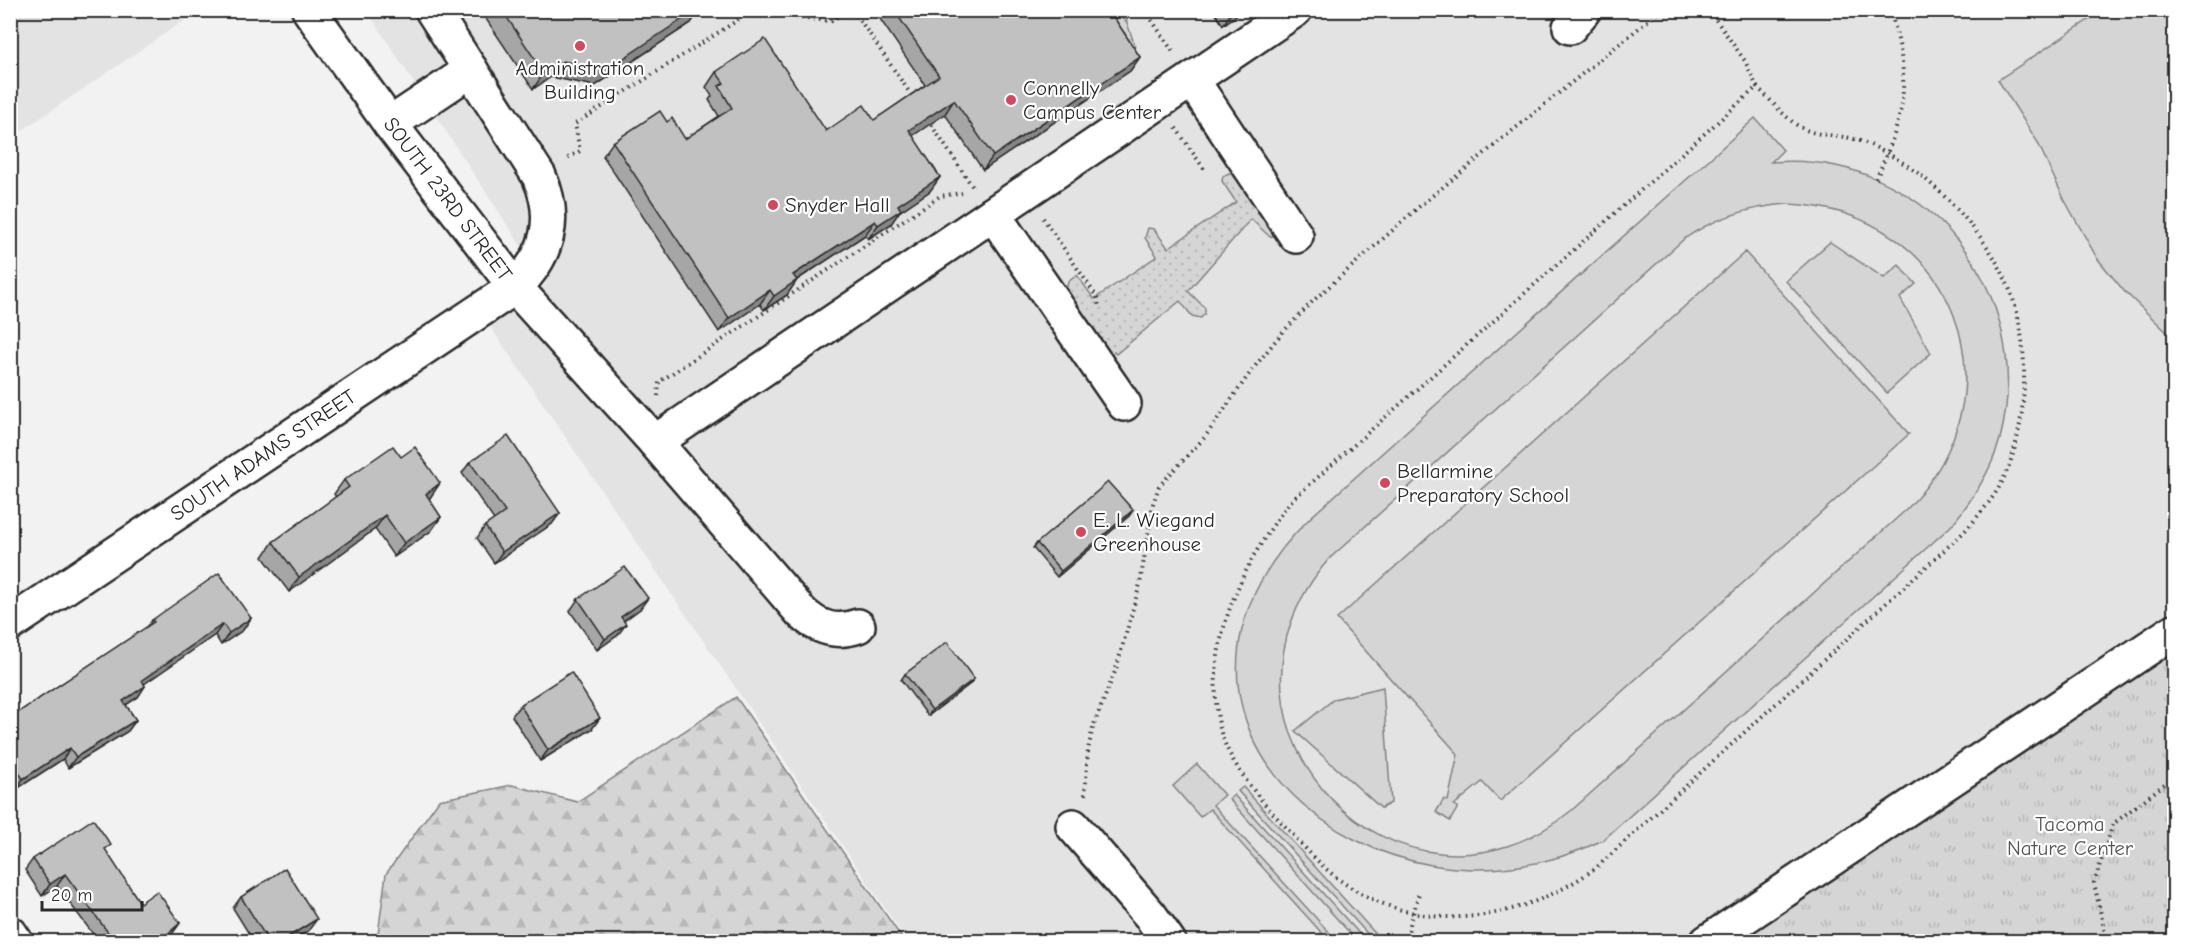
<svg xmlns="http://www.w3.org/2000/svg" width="2185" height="952" font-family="'Comic Neue',sans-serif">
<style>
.built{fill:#e3e3e3}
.grass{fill:#d5d5d5;stroke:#808080;stroke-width:1.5;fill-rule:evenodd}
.forest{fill:url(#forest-firs);stroke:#808080;stroke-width:1.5}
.park{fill:url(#park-tufts);stroke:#808080;stroke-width:1.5}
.garden{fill:url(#garden-dots);stroke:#808080;stroke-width:1.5}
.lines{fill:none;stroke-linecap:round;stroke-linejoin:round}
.minor-casing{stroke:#2b2b2b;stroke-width:38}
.path{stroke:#2b2b2b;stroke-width:4;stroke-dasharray:1.5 4.5;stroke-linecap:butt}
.minor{stroke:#fff;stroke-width:33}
.wall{fill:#a6a6a6;stroke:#2b2b2b;stroke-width:1.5}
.shaded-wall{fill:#878787;stroke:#2b2b2b;stroke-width:1.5}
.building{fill:#c1c1c1;stroke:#2b2b2b;stroke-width:1.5}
.poi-dot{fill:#d1495b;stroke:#fff;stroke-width:2}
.labels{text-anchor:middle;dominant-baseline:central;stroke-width:4.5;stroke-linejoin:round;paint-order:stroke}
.poi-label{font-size:21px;fill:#2b2b2b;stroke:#fff;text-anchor:start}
.street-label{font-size:21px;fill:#2b2b2b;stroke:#fff}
.park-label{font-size:21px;fill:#565656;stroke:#fff}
</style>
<defs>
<pattern id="forest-firs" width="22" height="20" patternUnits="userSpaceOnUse" patternTransform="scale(1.5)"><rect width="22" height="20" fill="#d5d5d5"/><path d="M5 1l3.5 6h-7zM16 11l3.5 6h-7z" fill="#b7b7b7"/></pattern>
<pattern id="park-tufts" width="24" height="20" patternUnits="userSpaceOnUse" patternTransform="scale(1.5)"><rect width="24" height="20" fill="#d5d5d5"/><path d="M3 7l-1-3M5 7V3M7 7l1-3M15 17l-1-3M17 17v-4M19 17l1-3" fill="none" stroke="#b7b7b7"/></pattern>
<pattern id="garden-dots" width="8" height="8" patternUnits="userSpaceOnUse" patternTransform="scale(1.5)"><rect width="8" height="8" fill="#d5d5d5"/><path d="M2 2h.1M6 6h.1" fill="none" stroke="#b7b7b7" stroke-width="1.8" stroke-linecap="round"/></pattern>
</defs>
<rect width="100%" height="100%" fill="#f2f2f2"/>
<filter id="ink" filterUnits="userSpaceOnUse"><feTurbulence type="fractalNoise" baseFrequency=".0167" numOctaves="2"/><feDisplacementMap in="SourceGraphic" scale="12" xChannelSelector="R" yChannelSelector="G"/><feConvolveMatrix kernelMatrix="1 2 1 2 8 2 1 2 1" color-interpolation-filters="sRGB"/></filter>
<g filter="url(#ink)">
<!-- built -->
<g class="built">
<polygon points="11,10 198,10 198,11 11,138"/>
<polygon points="367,11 2174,11 2174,643 1719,941 907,941 488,323 546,284"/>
</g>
<!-- grass -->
<g class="grass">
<polygon points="2102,11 2174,11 2174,339 2124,291 2097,258 2064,199 2037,141 1998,80"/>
<path d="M1755 118 1783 150 1771 162C1925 149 2038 292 2000 439 1991 472 1972 500 1951 526L1603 840C1373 952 1105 717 1311 517ZM1788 204C1955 210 2023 391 1907 509L1572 810C1401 950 1184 726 1329 559L1684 239C1716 217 1749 207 1788 204Z"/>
<polygon points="1830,242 1884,278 1899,265 1916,284 1900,298 1931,353 1887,393 1786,281"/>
<polygon points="1745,252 1909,434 1500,801 1482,782 1454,805 1458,807 1450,821 1436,812 1444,799 1448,801 1458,754 1337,619"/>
<polygon points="1383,687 1391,803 1381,808 1295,731 1334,699"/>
<polygon points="1197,764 1224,795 1213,805 1337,941 1329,941 1210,809 1200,817 1173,786"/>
<polygon points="1243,787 1382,941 1374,941 1238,791"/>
<polygon points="1234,795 1366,941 1357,941 1229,799"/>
</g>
<!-- forest -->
<polygon class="forest" points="736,697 904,941 377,942 386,874 439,800 512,785 577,802"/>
<!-- park -->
<polygon class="park" points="2174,643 2174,941 1719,941"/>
<!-- garden -->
<g class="garden">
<polygon points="1089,11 1123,11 1135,46 1118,53"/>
<polygon points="1229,173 1236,175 1273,231 1273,236 1270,237 1251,219 1188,291 1205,308 1205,314 1201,318 1192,316 1180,301 1116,354 1114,352 1107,357 1066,291 1068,282 1077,275 1094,299 1157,256 1145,238 1148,228 1154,229 1168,248 1236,202 1222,181 1223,176"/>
</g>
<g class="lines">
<defs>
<g id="minor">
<path d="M309 10 390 124 515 287 655 442 801 612C818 628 835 634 858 626"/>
<polyline points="1570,27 1584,10"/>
<polyline points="1192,80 1296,236"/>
<polyline points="390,124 471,70"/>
<polyline points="993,214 1124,404"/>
<polyline points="655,442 1295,10"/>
<path d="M10 624 515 287C548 255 558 219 539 176L432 10"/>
<polyline points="1073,826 1150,915 1169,942"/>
<polyline points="10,933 16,942"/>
<polyline points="1707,942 2174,631"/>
</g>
</defs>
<!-- minor casing -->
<use href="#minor" class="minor-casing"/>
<!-- path -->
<g class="path">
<polyline points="853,10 914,99"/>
<polyline points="1145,10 1173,52"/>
<polyline points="1709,10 1745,61 1757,87"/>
<path d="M1757 87C1770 99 1785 118 1800 127 1817 137 1836 134 1854 139 1875 145 1900 160 1918 173 1957 204 1998 251 2013 299 2031 354 2027 431 2002 482 1992 501 1977 517 1963 533L1597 867C1523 921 1428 938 1347 885 1322 869 1302 844 1282 823 1260 800 1227 760 1220 729 1202 647 1241 565 1290 502Z"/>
<polyline points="928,120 974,189"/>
<polyline points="1176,128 1206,172"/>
<polyline points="568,158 580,151 575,124 749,13 831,21 847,10"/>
<path d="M1876 179C1906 113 1912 81 1890 10"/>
<polyline points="1043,218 1097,297 1099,307"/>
<polyline points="658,396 659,382 940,196 962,193"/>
<polyline points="1085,795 1088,750 1093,727 1116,669 1140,584 1153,504 1159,486 1205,437 1252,370 1281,334 1314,300 1421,205 1661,10"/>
<polyline points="1405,942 1419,893"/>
<polyline points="2107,942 2094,883 2113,824 2166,783 2174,784"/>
</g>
<!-- minor -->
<use href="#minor" class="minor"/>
</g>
<!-- wall -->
<g class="wall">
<polygon points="480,10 700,10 691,23 595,86 551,77 533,89"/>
<polygon points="882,10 1109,10 1140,57 1130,71 983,170 945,114 912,136 940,177 930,191 899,212 891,224 868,239 865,235 797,280 787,295 764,310 760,304 719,332 603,156 613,142 667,122 685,139 719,116 709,100 712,96 706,87 716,72 826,131 874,120 925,85 878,16"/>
<polygon points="1213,10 1244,10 1223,25"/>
<polygon points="401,457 440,483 429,499 441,517 431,531 394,557 375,529 289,592 263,557 273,542 336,497 334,494 344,480"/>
<polygon points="470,462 560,513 552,524 494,563 477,538 485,526 494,520 462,473"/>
<polygon points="1133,510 1129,516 1057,577 1033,548 1037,543"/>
<polygon points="578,599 640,609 624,621 618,635 597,650 570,611"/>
<polygon points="251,618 243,630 221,645 215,635 144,684 145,686 138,697 126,705 136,720 128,731 68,768 63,759 15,790 10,782 10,718 148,626 152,620"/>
<polygon points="905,674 974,679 970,684 928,716 901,680"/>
<polygon points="520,705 592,729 540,761 512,716"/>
<polygon points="106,852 140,903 180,923 172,934 164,942 99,942 57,886 42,896 25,870 33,859"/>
<polygon points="241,897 309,930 291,942 254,942 233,908"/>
</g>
<!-- shaded-wall -->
<g class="shaded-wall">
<polygon points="696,10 700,10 691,23 595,86 551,77 533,89 544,73 563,61"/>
<polygon points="1233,10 1244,10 1223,25"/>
<polygon points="1140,57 1130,71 983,170 993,156"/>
<polygon points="954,100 945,114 899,145 909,130"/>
<polygon points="940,177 930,191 899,212 891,224 868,239 878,225 898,205"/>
<polygon points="875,221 865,235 783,289 793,275"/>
<polygon points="797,280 787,295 764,310 774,296"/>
<polygon points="770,290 760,304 719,332 729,318"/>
<polygon points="440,483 430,498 415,508 426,494"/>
<polygon points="1133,510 1129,516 1057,577 1061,571"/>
<polygon points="560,513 552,524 494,563 502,552"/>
<polygon points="385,515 375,529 289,592 299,577"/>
<polygon points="441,517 431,531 394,557 404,543"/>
<polygon points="648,598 640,609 613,628 621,617"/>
<polygon points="251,618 243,630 221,645 229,633"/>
<polygon points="223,624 215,635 134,691 142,680"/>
<polygon points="626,624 618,635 597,650 605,639"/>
<polygon points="974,679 970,684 928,716 932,710"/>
<polygon points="145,686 138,697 115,712 123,701"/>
<polygon points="600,718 592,729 540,761 548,750"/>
<polygon points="136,720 128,731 68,768 76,757"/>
<polygon points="70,748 63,759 15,790 23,779"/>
<polygon points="65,874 57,886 42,896 50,884"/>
<polygon points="317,919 309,930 291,942 280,942"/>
<polygon points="180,923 172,934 164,942 162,939"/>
</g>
<!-- building -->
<g class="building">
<polygon points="502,10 696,10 606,70 563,61 544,73"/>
<polygon points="894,10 1109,10 1140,57 993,156 954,100 909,130 940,177 898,205 901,210 878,225 875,221 793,275 797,280 774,296 770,290 729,318 613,142 660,111 667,122 672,118 685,139 732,108 719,86 724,83 716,72 765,39 826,131 864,105 874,120 939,76"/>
<polygon points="508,436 560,513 502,552 485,526 505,512 470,462"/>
<polygon points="393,446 401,457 415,447 440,483 426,494 441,517 404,543 385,515 299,577 273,542 349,487 344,480"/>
<polygon points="1108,482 1133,510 1061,571 1037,543"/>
<polygon points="625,567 648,598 621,617 626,624 605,639 578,599"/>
<polygon points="219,573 251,618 229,633 223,624 142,680 145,686 123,701 136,720 76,757 70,748 23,779 14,764 10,767 10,718 154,622 152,620"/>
<polygon points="947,642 974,679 932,710 905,674"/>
<polygon points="571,672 600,718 548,750 520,705"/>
<polygon points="93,819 111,845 105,849 140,903 157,891 180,923 162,939 164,942 115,942 65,874 50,884 33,859"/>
<polygon points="285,868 317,919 280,942 269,942 241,897"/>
</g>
</g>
<!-- markers -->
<g class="poi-dot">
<circle cx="580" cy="46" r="6"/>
<circle cx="1011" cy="100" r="6"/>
<circle cx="773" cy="205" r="6"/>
<circle cx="1385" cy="483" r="6"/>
<circle cx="1081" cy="532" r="6"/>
</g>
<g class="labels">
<!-- poi labels -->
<g class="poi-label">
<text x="580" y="68" text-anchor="middle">Administration<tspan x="580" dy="24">Building</tspan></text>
<text x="1023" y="88">Connelly<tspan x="1023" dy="24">Campus Center</tspan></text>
<text x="785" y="205">Snyder Hall</text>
<text x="1397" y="471">Bellarmine<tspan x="1397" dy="24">Preparatory School</tspan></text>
<text x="1093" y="520">E. L. Wiegand<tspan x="1093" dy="24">Greenhouse</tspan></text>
</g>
<!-- street labels -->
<g class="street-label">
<text transform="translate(448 199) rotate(53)">SOUTH 23RD STREET</text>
<text transform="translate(263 455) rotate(-34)">SOUTH ADAMS STREET</text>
</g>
<!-- park labels -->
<g class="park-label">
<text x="2070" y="824">Tacoma<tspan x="2070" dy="24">Nature Center</tspan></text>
</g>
</g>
<!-- margin -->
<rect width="2185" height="952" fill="none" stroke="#fff" stroke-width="36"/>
<rect x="18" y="18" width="2149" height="916" fill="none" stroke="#2b2b2b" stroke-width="2" filter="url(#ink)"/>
<!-- scale -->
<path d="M42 901v9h100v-9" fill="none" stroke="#2b2b2b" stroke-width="3"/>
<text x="51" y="901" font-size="18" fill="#2b2b2b" stroke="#ffffff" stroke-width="4.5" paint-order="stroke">20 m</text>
</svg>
